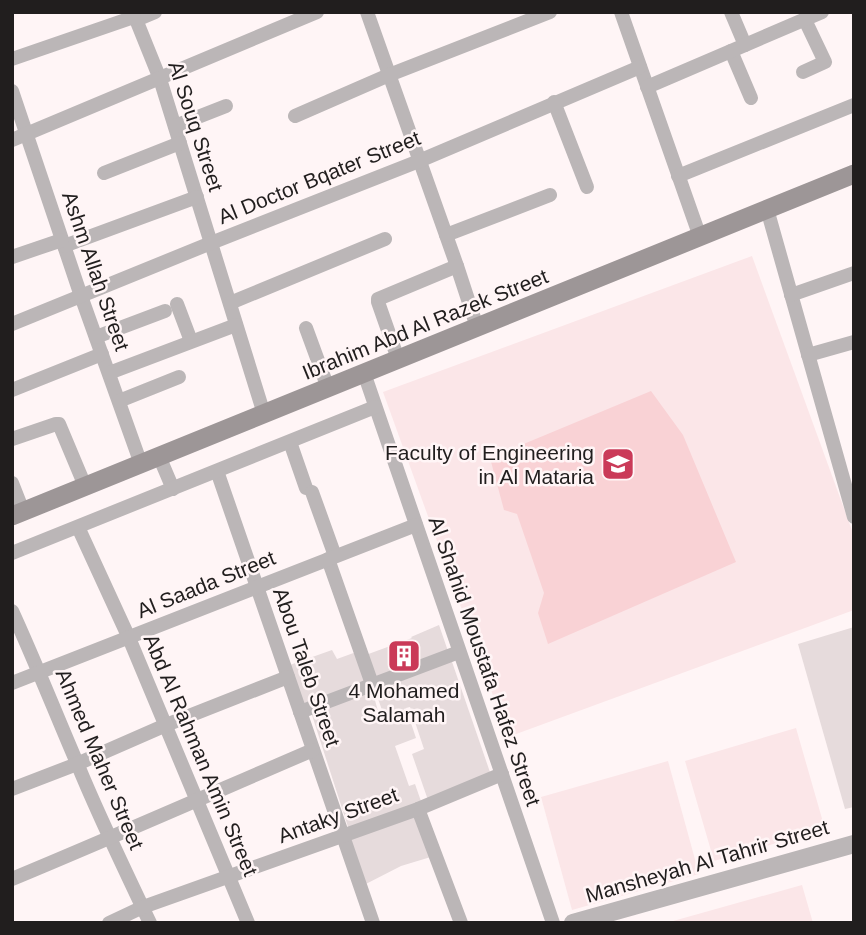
<svg xmlns="http://www.w3.org/2000/svg" width="866" height="935" font-family="Helvetica,sans-serif">
<style>
.built{fill:#fbe6e8}
.green{fill:#f9d2d5}
.building{fill:#e6dbdc}
.lines{fill:none;stroke-linecap:round;stroke-linejoin:round}
.minor{stroke:#bbb6b7;stroke-width:14}
.tertiary{stroke:#bbb6b7;stroke-width:18}
.secondary{stroke:#9d9697;stroke-width:19}
.labels{text-anchor:middle;dominant-baseline:central;stroke-width:5;stroke-linejoin:round;paint-order:stroke}
.street-label{font-size:21px;fill:#211e1e;stroke:#fff5f6}
.poi-label{font-size:21px;fill:#211e1e;stroke:#fff5f6;text-anchor:end}
</style>
<rect width="100%" height="100%" fill="#fff5f6"/>
<!-- built -->
<g class="built">
<polygon points="752,256 854,536 854,610 508,737 383,392"/>
<polygon points="796,728 825,829 714,861 685,761"/>
<polygon points="668,761 699,874 572,910 541,797"/>
<polygon points="802,885 813,923 666,923"/>
</g>
<!-- green -->
<polygon class="green" points="651,391 683,435 736,562 548,644 538,613 544,593 517,514 504,510 490,458"/>
<!-- building -->
<g class="building">
<polygon points="439,625 449,654 373,682 363,656 412,638 411,637"/>
<polygon points="854,627 854,807 845,809 798,644"/>
<polygon points="332,650 337,659 359,651 371,683 301,710 287,666"/>
<polygon points="450,656 492,778 429,803 412,754 424,749 410,707 406,708 416,738 395,746 409,786 415,784 423,807 434,856 401,866 360,887 350,833 310,709 371,686 381,722 386,721 373,685"/>
</g>
<g class="lines">
<!-- minor -->
<g class="minor">
<polyline points="133,12 160,79 264,414"/>
<polyline points="367,12 457,266 477,327"/>
<polyline points="621,12 700,237"/>
<polyline points="731,12 745,45"/>
<polyline points="136,20 155,12"/>
<polyline points="731,51 751,98"/>
<polyline points="12,59 134,17"/>
<polyline points="803,72 825,62 805,20"/>
<polyline points="647,87 822,12"/>
<polyline points="12,91 81,296 141,464"/>
<polyline points="554,102 587,187"/>
<polyline points="295,116 389,75 550,12"/>
<polyline points="175,126 226,106"/>
<polyline points="12,140 317,12"/>
<polyline points="104,173 180,143"/>
<polyline points="678,176 854,105"/>
<polyline points="767,209 854,517"/>
<polyline points="446,235 550,195"/>
<polyline points="64,246 197,197"/>
<polyline points="12,257 62,240"/>
<polyline points="791,295 854,273"/>
<polyline points="230,303 385,239"/>
<polyline points="177,304 191,341"/>
<polyline points="12,324 211,243 419,161 640,67"/>
<polyline points="306,328 328,388"/>
<polyline points="96,337 165,311"/>
<polyline points="808,355 854,342"/>
<polyline points="398,359 378,302 378,299 457,266"/>
<polyline points="109,373 236,325"/>
<polyline points="364,373 553,923"/>
<polyline points="12,390 102,354"/>
<polyline points="119,401 179,377"/>
<polyline points="12,439 56,424 59,424 85,486"/>
<polyline points="290,442 306,488"/>
<polyline points="159,456 173,489"/>
<polyline points="217,471 373,923"/>
<polyline points="12,483 23,511"/>
<polyline points="312,492 335,556"/>
<polyline points="78,527 129,638 248,923"/>
<polyline points="12,553 375,407"/>
<polyline points="328,559 372,684"/>
<path d="M12 611C35 661 55 712 77 763 99 817 125 870 150 923"/>
<polyline points="12,683 416,525"/>
<polyline points="300,712 459,652"/>
<polyline points="12,789 77,764 166,725 288,677"/>
<polyline points="418,809 461,923"/>
<path d="M12 879C113 837 213 793 313 750"/>
<polyline points="109,923 143,907 418,809 502,774"/>
</g>
<!-- tertiary -->
<polyline class="tertiary" points="573,923 854,844"/>
<!-- secondary -->
<polyline class="secondary" points="12,516 854,174"/>
</g>
<!-- icons -->
<defs>
<symbol id="university-square" viewBox="-11 -11 22 22"><rect x="-9" y="-9" width="18" height="18" rx="4" fill="#ca3a58" stroke="#fff5f6"/><path d="M0-5L7-2L0 1L-7-2ZM-4 1L0 2.5L4 1V4Q0 6-4 4Z" fill="#fff"/></symbol>
<symbol id="building-square" viewBox="-11 -11 22 22"><rect x="-9" y="-9" width="18" height="18" rx="4" fill="#ca3a58" stroke="#fff5f6"/><path d="M-4-6H4V6H1V3H-1V6H-4ZM-2.5-4.3h1.7v1.8h-1.7ZM.8-4.3h1.7v1.8H.8ZM-2.5-1h1.7V.8h-1.7ZM.8-1h1.7V.8H.8Z" fill="#fff"/></symbol>
</defs>
<g fill-rule="evenodd">
<use href="#university-square" x="599" y="445" width="38" height="38"/>
<use href="#building-square" x="385" y="637" width="38" height="38"/>
</g>
<g class="labels">
<!-- street labels -->
<g class="street-label">
<text transform="translate(196 126) rotate(72)">Al Souq Street</text>
<text transform="translate(319 177) rotate(-22)">Al Doctor Bqater Street</text>
<text transform="translate(96 271) rotate(71)">Ashm Allah Street</text>
<text transform="translate(425 324) rotate(-22)">Ibrahim Abd Al Razek Street</text>
<text transform="translate(206 584) rotate(-22)">Al Saada Street</text>
<text transform="translate(485 661) rotate(71)">Al Shahid Moustafa Hafez Street</text>
<text transform="translate(307 667) rotate(71)">Abou Taleb Street</text>
<text transform="translate(201 755) rotate(67)">Abd Al Rahman Amin Street</text>
<text transform="translate(100 759) rotate(67)">Ahmed Maher Street</text>
<text transform="translate(338 815) rotate(-20)">Antaky Street</text>
<text transform="translate(707 861) rotate(-16)">Mansheyah Al Tahrir Street</text>
</g>
<!-- poi labels -->
<g class="poi-label">
<text x="594" y="452">Faculty of Engineering<tspan x="594" dy="24">in Al Mataria</tspan></text>
<text x="404" y="690" text-anchor="middle">4 Mohamed<tspan x="404" dy="24">Salamah</tspan></text>
</g>
</g>
<!-- border -->
<rect width="866" height="935" fill="none" stroke="#211e1e" stroke-width="28"/>
</svg>
